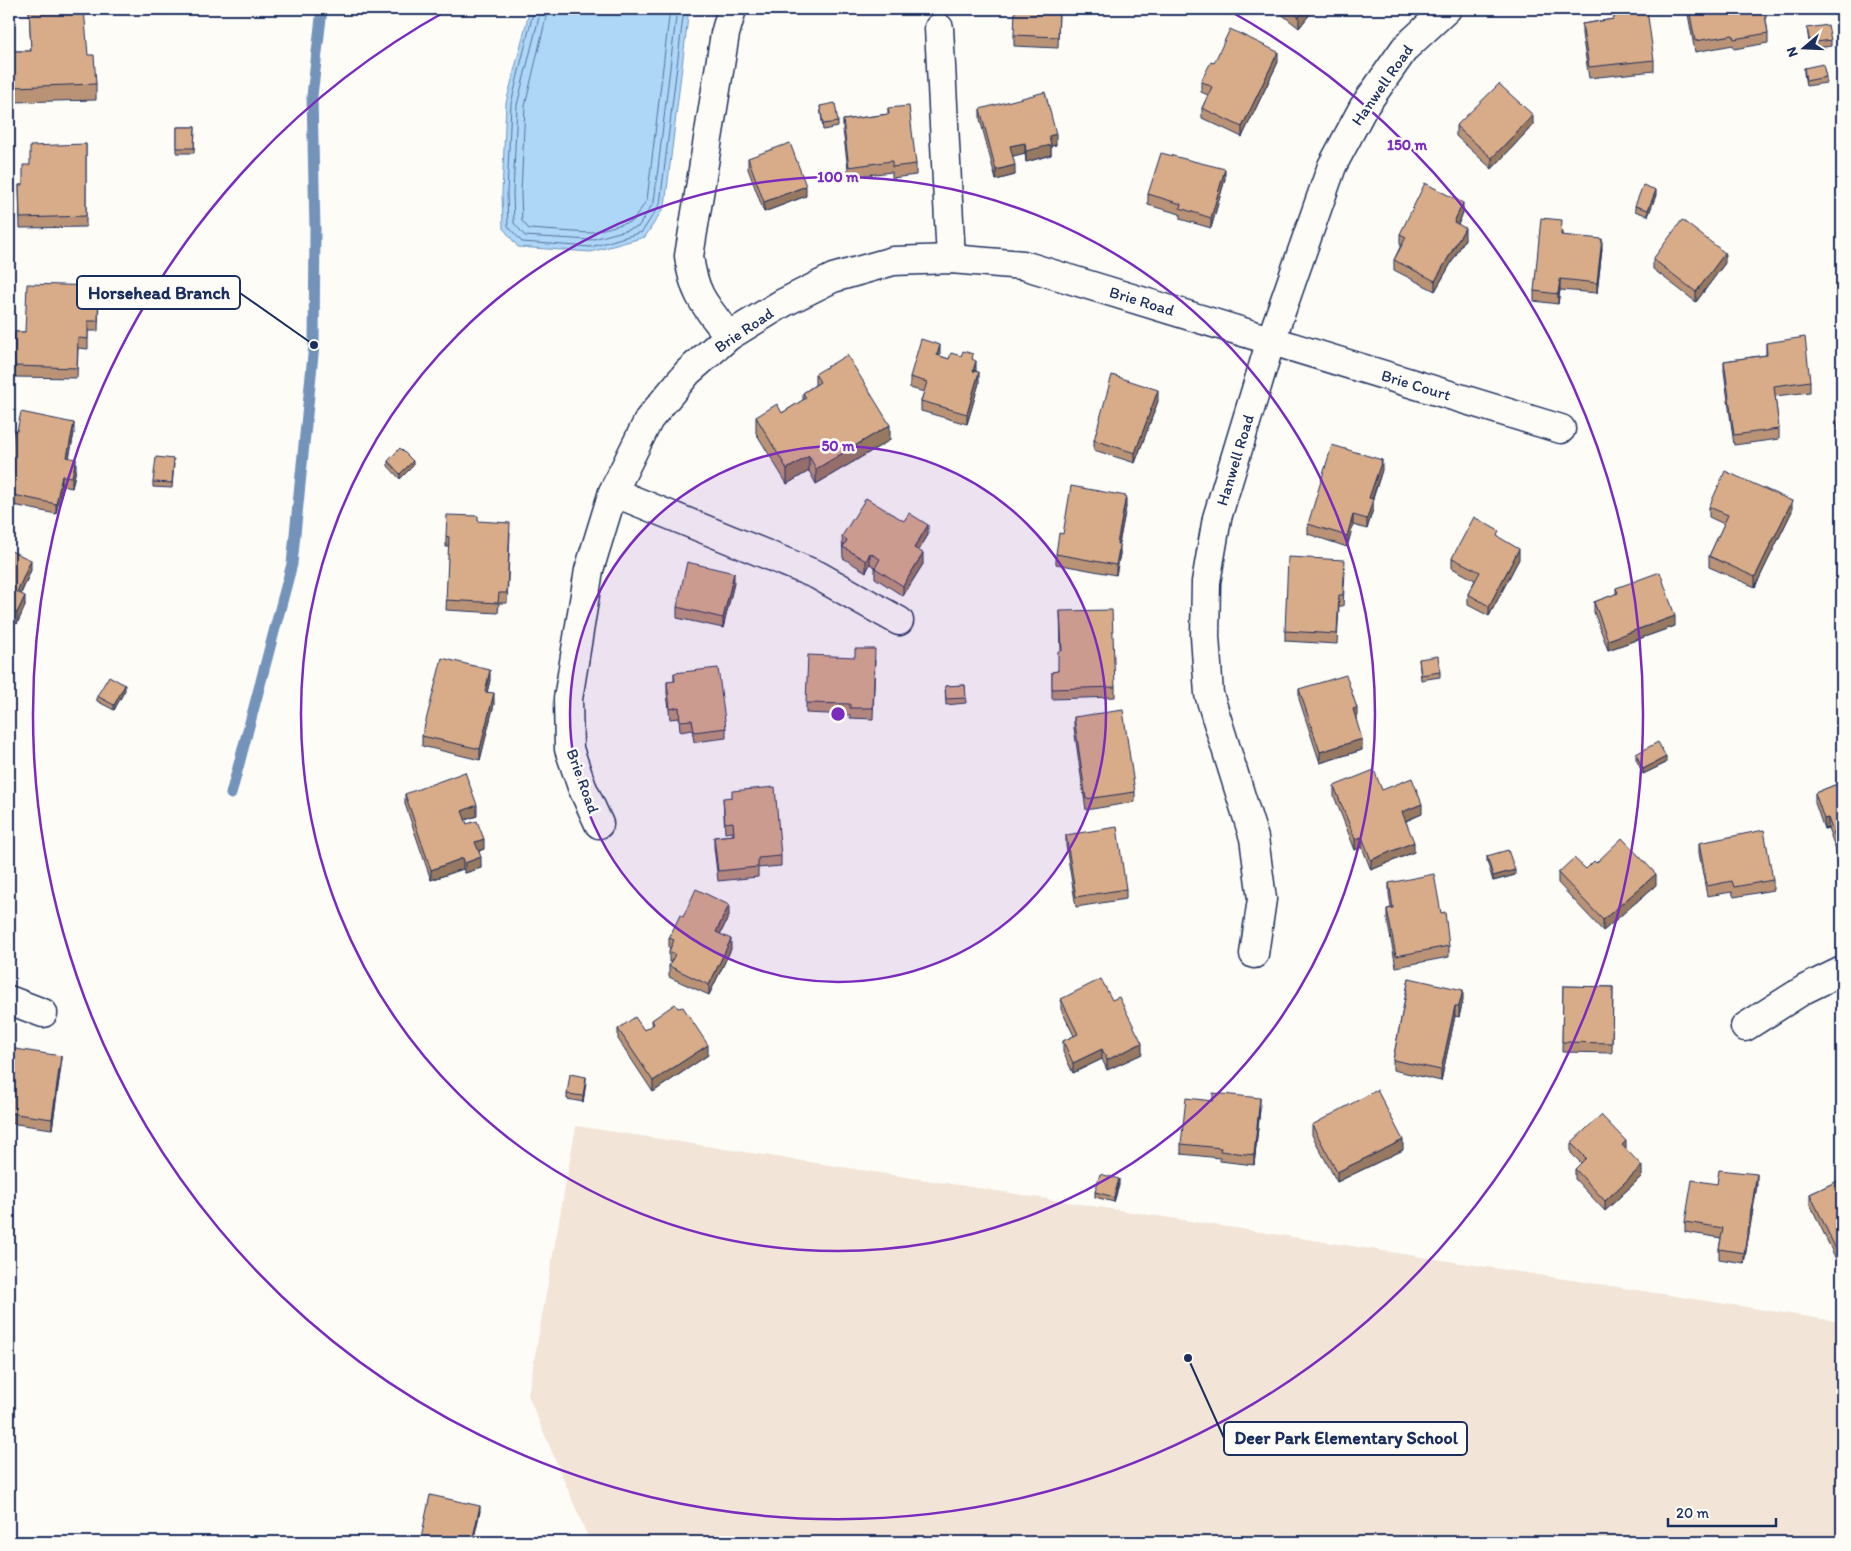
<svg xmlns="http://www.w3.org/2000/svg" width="1851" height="1551" font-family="Itim,sans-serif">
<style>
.built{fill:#f2e4d6}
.water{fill:#add6f7;stroke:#7393ba}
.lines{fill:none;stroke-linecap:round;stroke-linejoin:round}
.shore{stroke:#55729b;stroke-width:1}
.stream{stroke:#7393ba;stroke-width:11}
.minor-casing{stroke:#1b2f5e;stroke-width:31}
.minor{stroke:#fdfcf7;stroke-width:28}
.wall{fill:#ba9376;stroke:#1b2f5e}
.shaded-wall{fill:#977860;stroke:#1b2f5e}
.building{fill:#d8ab89;stroke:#1b2f5e}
.ring{fill:none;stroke:#7b2cbf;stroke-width:2.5}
.labels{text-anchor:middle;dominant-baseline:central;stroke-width:5;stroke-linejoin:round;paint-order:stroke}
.street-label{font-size:16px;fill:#1b2f5e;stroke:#fdfcf7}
.centre{fill:#7b2cbf;stroke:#fdfcf7;stroke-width:2.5}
.ring-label{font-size:15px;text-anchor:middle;font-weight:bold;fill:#7b2cbf;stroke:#fdfcf7;stroke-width:5;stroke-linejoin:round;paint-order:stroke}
.leader{fill:none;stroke:#1b2f5e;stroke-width:2}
.callout-dot{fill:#1b2f5e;stroke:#fdfcf7;stroke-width:2}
.callout{fill:#fdfcf7;stroke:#1b2f5e;stroke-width:2}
.callout-label{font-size:18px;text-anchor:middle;font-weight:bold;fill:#1b2f5e}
</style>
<rect width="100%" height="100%" fill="#fdfcf7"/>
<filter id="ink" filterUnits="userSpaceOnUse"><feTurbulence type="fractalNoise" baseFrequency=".02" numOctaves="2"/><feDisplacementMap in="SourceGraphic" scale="10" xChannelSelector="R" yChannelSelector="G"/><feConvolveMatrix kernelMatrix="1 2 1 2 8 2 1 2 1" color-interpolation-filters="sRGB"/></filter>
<g filter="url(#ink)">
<!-- built -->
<polygon class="built" points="576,1126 1842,1322 1842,1542 590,1542 528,1395"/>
<!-- water -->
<polygon class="water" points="530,9 689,9 665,206 645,237 591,252 518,247 503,228 502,193 506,103"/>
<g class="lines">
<!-- shore -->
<g class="shore">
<polyline points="534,9 511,104 507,193 508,226 522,242 591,247 642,232 660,204 684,9"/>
<polyline points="541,9 517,105 513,193 514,223 525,236 590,240 638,227 654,202 677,9"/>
<polyline points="548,9 525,106 521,193 522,221 529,229 589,233 633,221 647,200 670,9"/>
</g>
<!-- stream -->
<polyline class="stream" points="231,794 292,564 314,345 315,230 312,96 322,9"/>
<defs>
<g id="minor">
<polyline points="939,28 951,259"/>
<path d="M729 336C706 306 694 296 689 256L725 34 732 9"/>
<polyline points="613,492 817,575 899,621"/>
<polyline points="599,824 582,787 569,749 568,699 589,570 613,492 649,419 688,372 729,336 783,303 833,278 893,261 951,259 1023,265 1561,429"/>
<polyline points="1254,954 1262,899 1254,838 1209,694 1205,636 1206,582 1217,518 1271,340 1332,166 1363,108 1405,48 1447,9"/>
<polyline points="9,1000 43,1013"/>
<polyline points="1745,1027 1805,989 1842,971"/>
</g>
</defs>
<!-- minor casing -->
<use href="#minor" class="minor-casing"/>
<!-- minor -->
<use href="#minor" class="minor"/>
</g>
<!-- wall -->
<g class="wall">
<polygon points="29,9 88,55 96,84 96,100 13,102 13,51 31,51"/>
<polygon points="1059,9 1058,48 1014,46 1014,35"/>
<polygon points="1275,9 1314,9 1299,28"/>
<polygon points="1687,9 1764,9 1768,33 1768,43 1734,49 1733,45 1695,52"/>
<polygon points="1614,15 1654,60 1654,71 1589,78 1582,34 1582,24 1614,19"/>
<polygon points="1807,28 1831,40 1831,46 1810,49"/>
<polygon points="1278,62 1242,137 1202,118 1202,108 1208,95 1201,92 1201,81 1214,63"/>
<polygon points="1804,68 1826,77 1826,83 1806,86 1804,73"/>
<polygon points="820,106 838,122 838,127 823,130"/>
<polygon points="888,108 916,164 916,175 892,178 892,172 849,177 843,130 843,120 888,114"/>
<polygon points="980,109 1056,145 1051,146 1051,155 1026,162 1025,153 1012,156 1015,175 996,180 980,119"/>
<polygon points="1533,125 1492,169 1456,136 1456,126"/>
<polygon points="177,127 195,127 194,153 177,153"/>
<polygon points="86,144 86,227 20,228 19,185 23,185 30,165"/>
<polygon points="748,158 806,196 764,212 748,169"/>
<polygon points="1225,179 1211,228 1180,219 1180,214 1148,205 1148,194"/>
<polygon points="1656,195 1648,216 1635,211 1635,206"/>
<polygon points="1463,213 1458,225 1465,239 1435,291 1394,270 1394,260 1401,245 1400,244 1400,234"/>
<polygon points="1562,231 1562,235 1602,249 1597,293 1560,290 1558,304 1534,301 1534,291"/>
<polygon points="1653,259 1725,263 1696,302 1653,269"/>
<polygon points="99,297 98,331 88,331 88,349 78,348 77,378 15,377 15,332 25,332"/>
<polygon points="1766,343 1810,381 1810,392 1775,396 1779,429 1779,439 1734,445 1724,371 1724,361 1766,355"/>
<polygon points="940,356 949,359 973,360 979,383 967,424 921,411 921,401 924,392 910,388 910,377"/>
<polygon points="815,374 890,440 816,484 809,471 787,484 756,433 756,417 782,413 803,400 803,393 815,385"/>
<polygon points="1158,401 1135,463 1094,450 1094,440"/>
<polygon points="1842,415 1842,439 1838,439 1836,416"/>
<polygon points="17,431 74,433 69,458 76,469 72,488 62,486 56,514 9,504 9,462"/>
<polygon points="388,461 413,466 400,479 388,466"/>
<polygon points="174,464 172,488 153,487 153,482"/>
<polygon points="1382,470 1373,499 1373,509 1367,529 1353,525 1347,547 1308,534 1308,524"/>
<polygon points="1126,507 1119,544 1120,554 1116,575 1056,564 1056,554 1063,534"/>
<polygon points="1709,507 1792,511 1755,587 1709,567 1709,556 1724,524 1709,517"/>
<polygon points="478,521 510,533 507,603 499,603 498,613 446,610 449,547 446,547 446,536"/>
<polygon points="904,521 928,535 918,551 923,564 903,596 875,578 875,567 870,564 866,572 843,558 842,536"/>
<polygon points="1499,537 1519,559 1489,616 1468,605 1468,594 1475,580 1452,568 1452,558"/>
<polygon points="9,550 31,570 21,594 25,606 17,624 9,620"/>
<polygon points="1345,571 1343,606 1339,606 1337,644 1285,641 1285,631"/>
<polygon points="734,583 723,628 677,618 677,607"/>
<polygon points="1616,588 1675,626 1608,650 1594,612 1594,602 1616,594"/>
<polygon points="1060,611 1115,687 1115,697 1052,699 1052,672 1058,671 1061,651"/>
<polygon points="855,657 875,660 873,719 850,718 850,715 806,713 806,703"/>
<polygon points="1419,659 1440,672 1440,677 1421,680"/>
<polygon points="674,673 726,728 726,738 694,742 692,730 680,732 679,718 670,719 667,693 667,682 674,682"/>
<polygon points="490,680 487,692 494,704 480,760 422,746 422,736"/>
<polygon points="965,685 966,703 946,705 945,686"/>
<polygon points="1299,689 1357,718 1356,719 1362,750 1320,763 1299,699"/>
<polygon points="125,690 114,710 97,701 97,696"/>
<polygon points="1074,717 1135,792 1135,802 1086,810 1074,728"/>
<polygon points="1636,754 1666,763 1643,774 1636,759"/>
<polygon points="1842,782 1842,866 1828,828 1824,829 1815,803 1815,793"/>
<polygon points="1334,786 1382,790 1422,814 1406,821 1414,852 1371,870 1362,847 1355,850 1334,796"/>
<polygon points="405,794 477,816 465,820 467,824 484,849 479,851 481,868 465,873 463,869 431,880 405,804"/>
<polygon points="723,798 781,856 781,866 758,868 758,877 718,881 714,847 714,837 733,835 733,832 725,833"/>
<polygon points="1066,835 1126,889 1126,899 1076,907 1066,846"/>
<polygon points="1699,843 1773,880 1773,890 1734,897 1732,892 1707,896 1699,853"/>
<polygon points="1487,856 1515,875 1493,881 1487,861"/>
<polygon points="1596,863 1656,885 1603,931 1558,883 1558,873 1586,869"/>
<polygon points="1389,883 1449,946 1449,957 1396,967 1387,919 1387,909 1391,908 1389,894"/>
<polygon points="729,916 720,934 731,949 709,995 669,977 669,966 671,962 669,962 669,951 670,949 669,948 669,938 683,917"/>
<polygon points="1409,978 1463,1000 1459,1017 1455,1016 1441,1081 1393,1070 1393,1060"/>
<polygon points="1563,986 1613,987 1612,1053 1562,1052"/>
<polygon points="1061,999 1112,1000 1142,1054 1107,1070 1102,1059 1073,1073 1063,1052 1063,1041 1074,1036 1061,1009"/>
<polygon points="678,1008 708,1055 653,1092 618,1039 618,1029 644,1030 652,1025 652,1020"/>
<polygon points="9,1048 61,1066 52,1129 9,1123"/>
<polygon points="586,1082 583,1102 567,1099 567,1094"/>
<polygon points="1213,1101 1260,1109 1254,1165 1220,1161 1220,1158 1181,1154 1181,1144"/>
<polygon points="1312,1125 1403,1150 1337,1182 1312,1135"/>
<polygon points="1571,1143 1626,1150 1642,1176 1605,1211 1575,1179 1575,1169 1581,1163 1571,1153"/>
<polygon points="1842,1179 1842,1272 1810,1204 1810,1194"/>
<polygon points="1717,1184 1757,1185 1744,1263 1719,1259 1719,1249 1721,1238 1685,1232 1685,1222"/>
<polygon points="1119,1185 1114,1202 1095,1197 1095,1192"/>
<polygon points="480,1511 473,1542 421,1542 421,1538"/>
</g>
<!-- shaded-wall -->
<g class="shaded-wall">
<polygon points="1306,9 1314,9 1299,28 1299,17"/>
<polygon points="1278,52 1278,62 1242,137 1242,127"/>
<polygon points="1533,115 1533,125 1492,169 1492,158"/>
<polygon points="1056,134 1056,145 1051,146 1051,155 1026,162 1026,151 1049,136"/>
<polygon points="1025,143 1025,153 1010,157 1010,146"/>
<polygon points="1015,165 1015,175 996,180 996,170"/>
<polygon points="1225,169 1225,179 1211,228 1211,218"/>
<polygon points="806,186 806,196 764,212 764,202"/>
<polygon points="1656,190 1656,195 1648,216 1648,210"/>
<polygon points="1463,203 1463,213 1454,233 1454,222"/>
<polygon points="1465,228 1465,239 1435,291 1435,281"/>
<polygon points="1602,239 1602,249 1597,293 1597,283"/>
<polygon points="1725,253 1725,263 1696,302 1696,292"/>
<polygon points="1560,279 1560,290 1558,304 1558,294"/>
<polygon points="940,345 940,355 937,366 937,355"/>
<polygon points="976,361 976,371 973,371"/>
<polygon points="979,372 979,383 967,424 967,414"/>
<polygon points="1158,390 1158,401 1135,463 1135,453"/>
<polygon points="74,423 74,433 67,468 67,457"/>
<polygon points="890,425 890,440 816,484 816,469"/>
<polygon points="809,456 809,471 787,484 787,469"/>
<polygon points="76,459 76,469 72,488 72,477"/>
<polygon points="1382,460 1382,470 1369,508 1369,498"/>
<polygon points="413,461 413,466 400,479 400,474"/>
<polygon points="62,476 62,486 56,514 56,504"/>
<polygon points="1126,496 1126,507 1117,554 1117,544"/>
<polygon points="1373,499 1373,509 1367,529 1367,519"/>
<polygon points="1792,501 1792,511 1755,587 1755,577"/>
<polygon points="1353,515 1353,525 1347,547 1347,536"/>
<polygon points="928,525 928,535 914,558 914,548"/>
<polygon points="1120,544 1120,554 1116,575 1116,565"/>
<polygon points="1519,549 1519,559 1489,616 1489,606"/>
<polygon points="870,553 870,564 866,572 866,561"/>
<polygon points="923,553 923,564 903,596 903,586"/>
<polygon points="31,560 31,570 17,602 17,592"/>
<polygon points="734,573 734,583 723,628 723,618"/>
<polygon points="25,596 25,606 17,624 17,613"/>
<polygon points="1675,616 1675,626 1608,650 1608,640"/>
<polygon points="490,670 490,680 485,702 485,692"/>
<polygon points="125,685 125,690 114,710 114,705"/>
<polygon points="494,693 494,704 480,760 480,749"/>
<polygon points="1357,708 1357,718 1353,719 1353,709"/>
<polygon points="1362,739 1362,750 1320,763 1320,752"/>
<polygon points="1666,757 1666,763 1643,774 1643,769"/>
<polygon points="1422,804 1422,814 1402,822 1402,812"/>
<polygon points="477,805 477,816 462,821 462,811"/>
<polygon points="1828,818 1828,828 1824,829 1824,819"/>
<polygon points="1362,837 1362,847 1355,850 1355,839"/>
<polygon points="484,839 484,849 475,852 475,842"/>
<polygon points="1414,842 1414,852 1371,870 1371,860"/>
<polygon points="481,857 481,868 465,873 465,863"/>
<polygon points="463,858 463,869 431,880 431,870"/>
<polygon points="1515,870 1515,875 1493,881 1493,876"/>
<polygon points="1656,874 1656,885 1603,931 1603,920"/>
<polygon points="729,905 729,916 716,943 716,932"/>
<polygon points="731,939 731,949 709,995 709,985"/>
<polygon points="1463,990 1463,1000 1459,1017 1459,1006"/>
<polygon points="1455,1006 1455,1016 1441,1081 1441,1070"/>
<polygon points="1142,1043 1142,1054 1107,1070 1107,1060"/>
<polygon points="708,1045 708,1055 653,1092 653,1081"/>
<polygon points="1102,1049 1102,1059 1073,1073 1073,1063"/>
<polygon points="61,1056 61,1066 52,1129 52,1119"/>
<polygon points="586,1077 586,1082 583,1102 583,1096"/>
<polygon points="1260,1098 1260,1109 1254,1165 1254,1155"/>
<polygon points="1403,1140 1403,1150 1337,1182 1337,1172"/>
<polygon points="1626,1141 1626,1152 1622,1145"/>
<polygon points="1642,1166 1642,1176 1605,1211 1605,1201"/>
<polygon points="1757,1174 1757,1185 1744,1263 1744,1253"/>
<polygon points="1119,1179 1119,1185 1114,1202 1114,1197"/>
<polygon points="480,1506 480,1511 473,1542 472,1542"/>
</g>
<!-- building -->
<g class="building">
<polygon points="29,9 84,9 88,55 94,55 96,84 13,87 13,51 31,51"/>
<polygon points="1015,9 1059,9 1058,37 1014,35"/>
<polygon points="1288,9 1306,9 1299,17"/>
<polygon points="1689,9 1764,9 1768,33 1734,39 1733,35 1695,41"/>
<polygon points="1647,10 1654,60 1589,67 1582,24 1614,19 1614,15"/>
<polygon points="1828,25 1831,40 1810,43 1807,28"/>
<polygon points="1230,29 1278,52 1242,127 1202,108 1212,87 1201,81 1211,62 1214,63"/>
<polygon points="1823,64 1826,77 1806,81 1804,68"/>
<polygon points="1499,84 1533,115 1492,158 1456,126"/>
<polygon points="1045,92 1056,134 1049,136 1051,145 1026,151 1025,143 1010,146 1015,165 996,170 980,109"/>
<polygon points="835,103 838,122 823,124 820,106"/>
<polygon points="909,106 916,164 892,167 892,161 849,167 843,120 889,114 888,108"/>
<polygon points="177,127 195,127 194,148 177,148"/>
<polygon points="790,143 806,186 764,202 748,158"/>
<polygon points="86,144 86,216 20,218 19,185 23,185 23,165 30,165 30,146"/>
<polygon points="1161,153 1225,169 1211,218 1180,208 1181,204 1148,194"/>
<polygon points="1425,183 1463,203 1454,222 1465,228 1435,281 1394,260 1406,237 1400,234"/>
<polygon points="1643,185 1656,190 1648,210 1635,206"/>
<polygon points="1541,218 1562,220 1561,235 1602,239 1597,283 1560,279 1558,294 1534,291"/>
<polygon points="1682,220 1725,253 1696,292 1653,259"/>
<polygon points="27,284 99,286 98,321 88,321 88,339 78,338 77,368 15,366 15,332 25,332"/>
<polygon points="1805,337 1810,381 1774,386 1779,429 1734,435 1724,361 1767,355 1766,343"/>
<polygon points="921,339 940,345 937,355 949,359 951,353 961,356 963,351 973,354 972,359 976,361 973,371 979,372 967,414 921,401 927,382 910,377"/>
<polygon points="847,355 890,425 816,469 809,456 787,469 756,417 777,404 782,413 806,398 803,393 820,382 815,374"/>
<polygon points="1112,375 1158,390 1135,453 1094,440"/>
<polygon points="21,412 74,423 67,457 76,459 72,477 62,476 56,504 9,494 9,462 14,430 17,431"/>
<polygon points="1842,415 1842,434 1838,434 1836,416"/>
<polygon points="1332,445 1382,460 1369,498 1373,499 1367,519 1353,515 1347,536 1308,524"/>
<polygon points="400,448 413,461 400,474 388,461"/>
<polygon points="156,457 174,459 172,483 153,482"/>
<polygon points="1725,471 1792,501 1755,577 1709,556 1728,515 1709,507"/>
<polygon points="1071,486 1126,496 1117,544 1120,544 1116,565 1056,554 1059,533 1063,534"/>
<polygon points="866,498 904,521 909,513 928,525 914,548 923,553 903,586 875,568 880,559 870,553 866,561 843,547 847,540 842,536"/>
<polygon points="447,515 478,516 478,521 510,523 507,593 499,593 498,603 446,600 449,537 446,536"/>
<polygon points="1474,517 1499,531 1497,536 1519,549 1489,606 1468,594 1480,572 1452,558"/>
<polygon points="9,550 31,560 17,592 25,596 17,613 9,610"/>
<polygon points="1288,557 1345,560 1343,595 1339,595 1337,634 1285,631"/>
<polygon points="687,562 734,573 723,618 677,607"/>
<polygon points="1660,572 1675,616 1608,640 1594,602 1618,593 1616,588"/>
<polygon points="1112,610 1115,687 1052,689 1052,672 1058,671 1058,651 1062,651 1060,611"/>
<polygon points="855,649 875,649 873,708 850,708 850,704 806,703 808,655 855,657"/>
<polygon points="1438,656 1440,672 1421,675 1419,659"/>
<polygon points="442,658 490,670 485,692 494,693 480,749 422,736"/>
<polygon points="718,668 726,728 694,732 692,720 680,721 679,707 670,709 667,682 675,681 674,673"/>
<polygon points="1346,675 1357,708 1353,709 1362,739 1320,752 1299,689"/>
<polygon points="109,676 125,685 114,705 97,696"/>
<polygon points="965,685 966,698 946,699 945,686"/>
<polygon points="1123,710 1135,792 1086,799 1074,717"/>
<polygon points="1658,742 1666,757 1643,769 1636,754"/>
<polygon points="1374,770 1382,790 1412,778 1422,804 1402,812 1414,842 1371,860 1362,837 1355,839 1334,786"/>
<polygon points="465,772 477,805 462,811 467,824 477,821 484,839 475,842 481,857 465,863 463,858 431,870 405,794"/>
<polygon points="1842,782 1842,855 1828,818 1824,819 1815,793"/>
<polygon points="775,787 781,856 758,858 758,867 718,871 714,837 734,835 733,822 725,823 723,798 732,797 732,791"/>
<polygon points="1117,827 1126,889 1076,897 1066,835"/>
<polygon points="1764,830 1773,880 1734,887 1732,881 1707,886 1699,843"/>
<polygon points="1622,838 1656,874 1603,920 1558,873 1574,858 1586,869 1594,861 1596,863"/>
<polygon points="1508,850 1515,870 1493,876 1487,856"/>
<polygon points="1434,874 1441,913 1445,912 1449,946 1396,956 1387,909 1393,908 1389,883"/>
<polygon points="696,889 729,905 716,932 731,939 709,985 669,966 675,954 669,951 674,940 669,938 680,915 683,917"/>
<polygon points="1409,978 1463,990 1459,1006 1455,1006 1441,1070 1393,1060"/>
<polygon points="1101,979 1112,1000 1119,997 1142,1043 1107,1060 1102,1049 1073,1063 1063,1041 1078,1034 1061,999"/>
<polygon points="1563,986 1613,987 1612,1043 1562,1042"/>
<polygon points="675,1004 678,1008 683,1007 708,1045 653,1081 618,1029 635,1017 644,1030 654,1024 652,1020"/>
<polygon points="9,1048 61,1056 52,1119 9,1113"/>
<polygon points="570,1074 586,1077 583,1096 567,1094"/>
<polygon points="1377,1090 1403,1140 1337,1172 1312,1125"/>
<polygon points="1213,1093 1260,1098 1254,1155 1220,1151 1221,1148 1181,1144 1186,1098 1213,1101"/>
<polygon points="1601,1115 1626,1141 1622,1145 1642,1166 1605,1201 1575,1169 1586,1158 1571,1143"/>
<polygon points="1719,1170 1757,1174 1744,1253 1719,1249 1723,1228 1685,1222 1692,1180 1717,1184"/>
<polygon points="1100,1174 1119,1179 1114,1197 1095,1192"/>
<polygon points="1842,1179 1842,1262 1810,1194"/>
<polygon points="430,1495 480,1506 472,1542 439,1542 421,1538"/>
<polygon points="476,1538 491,1541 491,1542 476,1542"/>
</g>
</g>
<!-- distance rings -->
<circle cx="838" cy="714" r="268" fill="#7b2cbf" fill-opacity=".12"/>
<g class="ring">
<circle cx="838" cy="714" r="268"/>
<circle cx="838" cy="714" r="537"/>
<path d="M1228 10A805 805 0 1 1 448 10"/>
</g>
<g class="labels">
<!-- street labels -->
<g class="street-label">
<text transform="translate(1382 85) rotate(-55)">Hanwell Road</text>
<text transform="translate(1142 301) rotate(17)">Brie Road</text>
<text transform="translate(744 330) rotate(-34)">Brie Road</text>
<text transform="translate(1416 385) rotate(17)">Brie Court</text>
<text transform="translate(1235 460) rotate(-73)">Hanwell Road</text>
<text transform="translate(583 781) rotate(70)">Brie Road</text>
</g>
</g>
<circle cx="838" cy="714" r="8" class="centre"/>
<g class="ring-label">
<text x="1407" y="150">150 m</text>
<text x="838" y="182">100 m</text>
<text x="838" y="451">50 m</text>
</g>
<!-- callouts -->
<path class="leader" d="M314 345L240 293M1188 1358L1224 1438"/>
<g class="callout-dot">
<circle cx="314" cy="345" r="5"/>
<circle cx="1188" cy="1358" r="5"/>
</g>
<g class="callout">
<rect x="77" y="276" width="163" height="33" rx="5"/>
<rect x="1224" y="1422" width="243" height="33" rx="5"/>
</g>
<g class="callout-label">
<text x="159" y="299">Horsehead Branch</text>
<text x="1346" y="1444">Deer Park Elementary School</text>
</g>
<!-- margin -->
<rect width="1851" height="1551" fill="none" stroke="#fdfcf7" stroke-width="30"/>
<rect x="15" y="15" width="1821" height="1521" fill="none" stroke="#1b2f5e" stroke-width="2" filter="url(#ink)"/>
<!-- north arrow -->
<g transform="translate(1804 48) rotate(251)" stroke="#fdfcf7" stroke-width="4" paint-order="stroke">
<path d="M0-4L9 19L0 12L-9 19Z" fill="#1b2f5e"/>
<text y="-8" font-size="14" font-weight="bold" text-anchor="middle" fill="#1b2f5e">N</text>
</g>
<!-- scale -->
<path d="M1668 1518v8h108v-8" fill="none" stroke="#1b2f5e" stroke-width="2.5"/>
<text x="1676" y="1518" font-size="15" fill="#1b2f5e" stroke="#fdfcf7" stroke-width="4" paint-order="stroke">20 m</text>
</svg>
